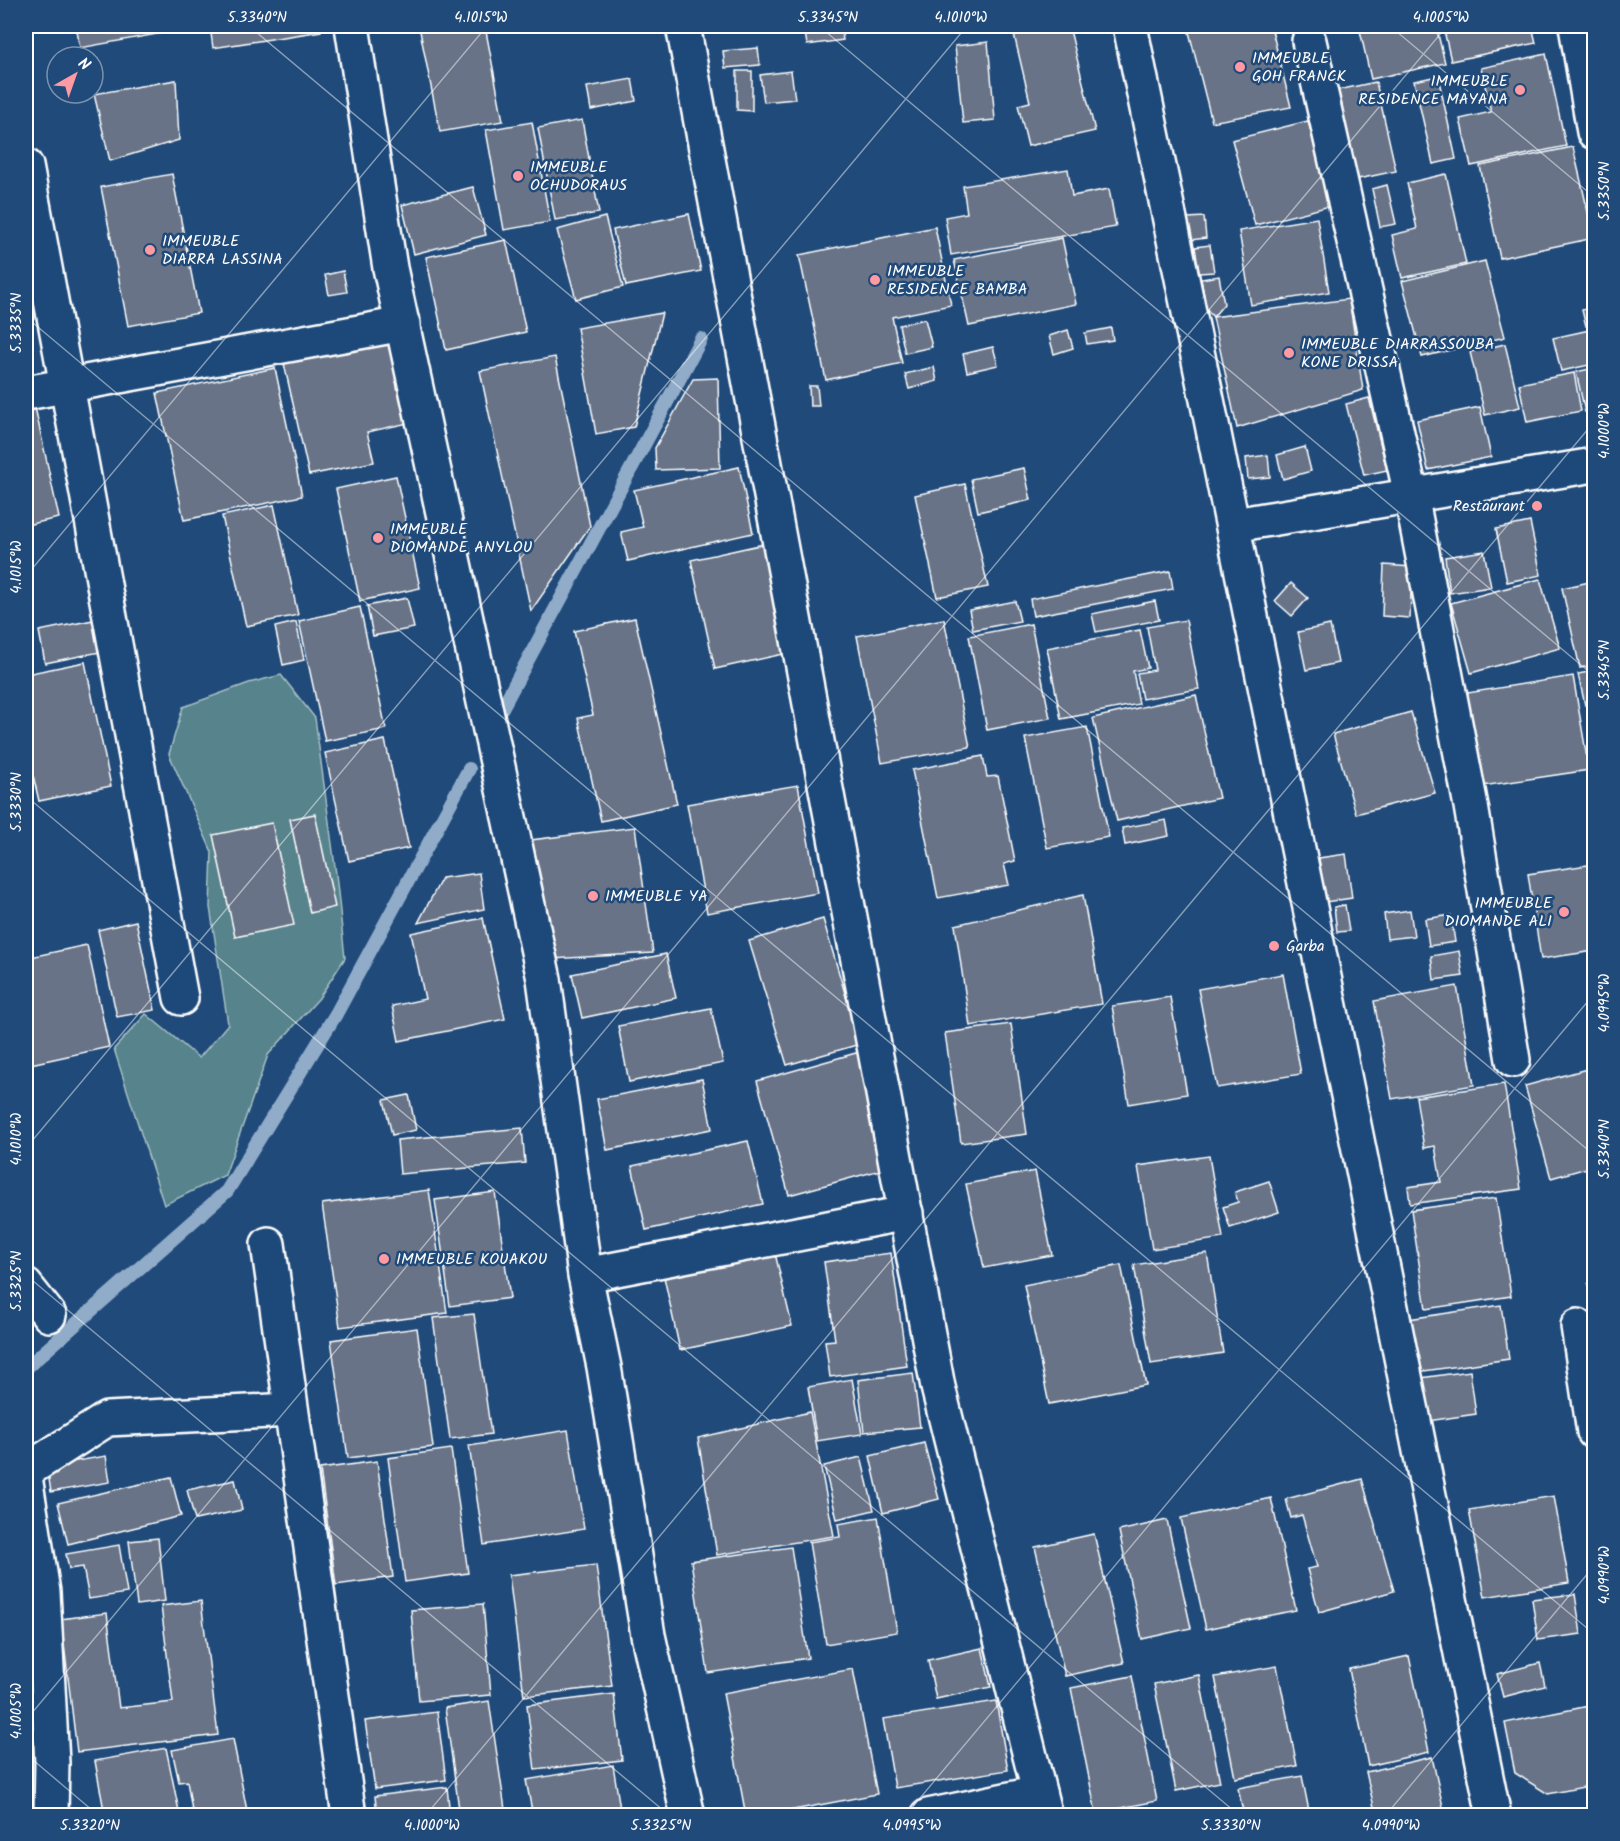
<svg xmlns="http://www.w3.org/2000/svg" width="1620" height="1841" font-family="Kalam,sans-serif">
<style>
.green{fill:#56838c;stroke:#aac1c6;stroke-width:1.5}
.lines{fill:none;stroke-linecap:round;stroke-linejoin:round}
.stream{stroke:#91acc8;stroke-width:14}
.building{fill:#687387;stroke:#fff;stroke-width:1.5}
.street-casing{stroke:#fff;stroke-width:38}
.street{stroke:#1f4a7a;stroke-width:33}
.ticks{fill:none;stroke:#fff;stroke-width:1.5;stroke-opacity:0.45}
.poi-dot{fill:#ff9aa2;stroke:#1f4a7a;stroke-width:2}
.labels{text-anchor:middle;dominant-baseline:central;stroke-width:5;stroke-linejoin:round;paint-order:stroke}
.poi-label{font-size:16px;fill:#fff;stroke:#1f4a7a;text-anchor:start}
.neatline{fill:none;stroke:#fff;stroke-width:2}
.ticks-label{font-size:15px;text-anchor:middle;fill:#fff}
</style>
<rect width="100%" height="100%" fill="#1f4a7a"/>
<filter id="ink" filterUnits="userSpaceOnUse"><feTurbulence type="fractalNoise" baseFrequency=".0167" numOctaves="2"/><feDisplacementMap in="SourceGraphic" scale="12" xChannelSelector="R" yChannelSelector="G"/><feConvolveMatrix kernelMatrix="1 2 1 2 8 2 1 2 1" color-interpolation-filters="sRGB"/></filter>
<g filter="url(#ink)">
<!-- green -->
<polygon class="green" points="281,675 315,718 336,874 345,958 319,998 268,1055 225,1175 164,1205 114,1049 146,1014 199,1058 228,1024 210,907 212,852 169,754 183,707 249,683"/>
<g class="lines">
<!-- stream -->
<g class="stream">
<polyline points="502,708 701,339"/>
<polyline points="26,1368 227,1191 336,1014 469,769"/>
</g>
</g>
<!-- building -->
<g class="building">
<polygon points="76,26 162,26 163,33 80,48"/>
<polygon points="210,26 321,26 321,31 213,48"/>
<polygon points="419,26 485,26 503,121 440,132"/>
<polygon points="804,26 841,26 843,40 807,45"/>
<polygon points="1012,26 1069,26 1095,131 1028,146 1018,105 1030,102"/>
<polygon points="1200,26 1271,26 1291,107 1212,122 1188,28"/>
<polygon points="1359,26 1436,26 1445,63 1371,79"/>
<polygon points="1443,26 1532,26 1536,43 1451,61"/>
<polygon points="988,42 995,120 963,123 955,46"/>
<polygon points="758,48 760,65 725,68 723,51"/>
<polygon points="1546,54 1566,146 1471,166 1460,119 1491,112 1481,68"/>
<polygon points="737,71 752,71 752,111 737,110"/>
<polygon points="791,71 795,99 764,102 760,75"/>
<polygon points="1438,76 1456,159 1433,164 1414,81"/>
<polygon points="632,79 636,101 591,110 587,87"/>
<polygon points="176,80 179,140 110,161 94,94"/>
<polygon points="1376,82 1396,171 1358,179 1338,90"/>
<polygon points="582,120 599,213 555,220 538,128"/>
<polygon points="1308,121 1330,206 1255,225 1232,140"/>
<polygon points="532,122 550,222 504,230 486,130"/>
<polygon points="1573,147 1594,238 1500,258 1480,166"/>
<polygon points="1068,169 1072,196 1109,189 1116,227 951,255 945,217 967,213 963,186"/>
<polygon points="172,174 199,313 128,326 101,187"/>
<polygon points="1446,174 1466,264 1402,278 1392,235 1417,229 1407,183"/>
<polygon points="1387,185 1396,224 1380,227 1372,189"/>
<polygon points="473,187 486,235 414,254 402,205"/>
<polygon points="689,214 701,271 626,286 613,230"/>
<polygon points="605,217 623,287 576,299 557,230"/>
<polygon points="1204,217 1206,238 1191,240 1188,218"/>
<polygon points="1317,218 1329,292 1251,305 1239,231"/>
<polygon points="935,227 951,305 892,317 902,363 826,380 799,255"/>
<polygon points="1062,238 1076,304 969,326 954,260"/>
<polygon points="506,240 526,332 446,350 426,257"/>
<polygon points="1210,245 1214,272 1199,273 1195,247"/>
<polygon points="1485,261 1505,337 1422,357 1402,281"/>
<polygon points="343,271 347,292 329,295 325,275"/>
<polygon points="1219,276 1224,304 1213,317 1206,308 1201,279"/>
<polygon points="1349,299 1363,390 1237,428 1213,317"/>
<polygon points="1594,307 1594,325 1586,326 1582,310"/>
<polygon points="662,313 634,427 596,434 577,328"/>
<polygon points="925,319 932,347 905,353 899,325"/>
<polygon points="1111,328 1113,340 1087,344 1085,333"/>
<polygon points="1594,329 1594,364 1561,371 1553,338"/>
<polygon points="1068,330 1073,348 1054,354 1049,336"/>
<polygon points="395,336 413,422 367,432 374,462 309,475 283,359"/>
<polygon points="1505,344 1520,407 1485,415 1470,352"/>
<polygon points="993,347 998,365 967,372 963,354"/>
<polygon points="555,357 590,526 531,611 480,371"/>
<polygon points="934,367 937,381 909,389 905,374"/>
<polygon points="275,368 302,496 184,520 157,393"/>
<polygon points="1594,368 1594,409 1585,412 1576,372"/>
<polygon points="1574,373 1581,411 1527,422 1519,384"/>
<polygon points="718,378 720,468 656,470 655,448 693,379"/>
<polygon points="809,386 817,386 819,406 810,406"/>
<polygon points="1369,398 1387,470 1364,475 1346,404"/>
<polygon points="35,407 59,518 26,525 26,409"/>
<polygon points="1480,407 1491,457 1428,470 1417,420"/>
<polygon points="1305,447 1311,471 1283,479 1277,455"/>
<polygon points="1268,455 1270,477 1248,479 1246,458"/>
<polygon points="739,467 753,533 628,561 621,532 643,527 634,490"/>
<polygon points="1024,468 1031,500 978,512 971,479"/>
<polygon points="396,476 420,588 360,601 336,489"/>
<polygon points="965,484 988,587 937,597 915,495"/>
<polygon points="274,505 298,615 246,626 222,516"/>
<polygon points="1530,522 1541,575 1507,582 1496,529"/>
<polygon points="764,544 788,653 715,669 691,560"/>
<polygon points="1484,551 1491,587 1450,593 1445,557"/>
<polygon points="1384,565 1412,567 1410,618 1382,616"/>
<polygon points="1170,571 1173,589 1033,616 1030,599"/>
<polygon points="1540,579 1560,648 1471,673 1451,603"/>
<polygon points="1594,581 1594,665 1580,668 1562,588"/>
<polygon points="1291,583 1308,598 1292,616 1275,601"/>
<polygon points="407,598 414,628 373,636 367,606"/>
<polygon points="1015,601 1020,621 973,630 969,610"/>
<polygon points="1155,601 1159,620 1096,632 1092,614"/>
<polygon points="26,606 31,631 26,632"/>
<polygon points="360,607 386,729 325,741 299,621"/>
<polygon points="635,618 677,804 601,821 578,718 593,715 574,631"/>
<polygon points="98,619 105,651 45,663 39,631"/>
<polygon points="944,619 970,747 882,763 857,636"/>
<polygon points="1186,620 1199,689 1142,699 1137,673 1155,670 1147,627"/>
<polygon points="296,622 304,660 283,665 275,627"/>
<polygon points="1031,624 1050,718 987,730 969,636"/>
<polygon points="1330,625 1338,663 1306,670 1298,632"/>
<polygon points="1140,630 1148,668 1133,671 1139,704 1061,719 1047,648"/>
<polygon points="85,662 111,786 39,801 33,775 26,777 26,674"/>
<polygon points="1594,671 1594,703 1585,705 1578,674"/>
<polygon points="1573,676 1589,770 1476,787 1461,694"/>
<polygon points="1196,695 1219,798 1117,821 1093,718"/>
<polygon points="1411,712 1435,793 1356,814 1333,734"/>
<polygon points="1087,727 1109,837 1047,848 1025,738"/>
<polygon points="385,740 409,848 349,861 325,753"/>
<polygon points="983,756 987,777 998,776 1015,861 1004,864 1009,885 938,898 912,770"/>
<polygon points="798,785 818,893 707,913 687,804"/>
<polygon points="315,814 335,907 310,913 290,819"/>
<polygon points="1166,820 1169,836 1125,845 1122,828"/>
<polygon points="272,823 294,925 235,937 213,835"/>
<polygon points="635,827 653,953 551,959 531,840"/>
<polygon points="1346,854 1352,898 1325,902 1319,858"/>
<polygon points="1594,864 1594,951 1541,959 1528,874"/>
<polygon points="479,873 484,909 418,923 442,878"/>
<polygon points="1083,895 1102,1004 970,1026 955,925"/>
<polygon points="1345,905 1349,931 1337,932 1334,907"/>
<polygon points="1410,910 1414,936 1387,939 1384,914"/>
<polygon points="1451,915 1455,942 1429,946 1425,919"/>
<polygon points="483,918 505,1019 399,1041 392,1006 425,999 411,933"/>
<polygon points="823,919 860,1044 787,1065 749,941"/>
<polygon points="136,921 155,1010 117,1017 98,930"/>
<polygon points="87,945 109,1047 26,1065 26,958"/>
<polygon points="1459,951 1463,976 1434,980 1431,956"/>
<polygon points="666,954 676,998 582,1018 572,974"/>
<polygon points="1283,974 1301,1074 1217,1088 1198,989"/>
<polygon points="1457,986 1474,1085 1392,1099 1374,1001"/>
<polygon points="1170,997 1187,1094 1129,1104 1112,1006"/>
<polygon points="711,1008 723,1063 629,1082 618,1026"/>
<polygon points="1011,1024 1027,1134 961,1143 945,1033"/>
<polygon points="863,1051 895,1166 789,1195 757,1081"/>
<polygon points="1594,1067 1594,1166 1551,1178 1525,1086"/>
<polygon points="702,1079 712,1129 607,1150 597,1099"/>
<polygon points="1504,1084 1521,1189 1410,1204 1408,1187 1441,1182 1435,1146 1424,1148 1416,1097"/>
<polygon points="409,1095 416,1130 392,1135 384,1100"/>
<polygon points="522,1128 525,1163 400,1174 397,1140"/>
<polygon points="748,1141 763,1204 646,1230 632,1166"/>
<polygon points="1209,1156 1223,1238 1152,1249 1138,1166"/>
<polygon points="1035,1171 1052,1255 984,1268 966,1184"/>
<polygon points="1269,1181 1279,1212 1230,1228 1223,1207 1238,1202 1235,1192"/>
<polygon points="429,1190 447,1313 340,1327 322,1204"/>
<polygon points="495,1192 510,1298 450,1306 435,1200"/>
<polygon points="1496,1198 1511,1296 1426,1309 1411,1210"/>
<polygon points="775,1253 792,1326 680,1350 664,1277"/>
<polygon points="891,1253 907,1366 830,1377 825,1341 835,1340 824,1262"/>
<polygon points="1207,1253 1223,1353 1151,1364 1134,1265"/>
<polygon points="1121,1265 1146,1385 1049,1404 1024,1285"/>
<polygon points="1588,1284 1594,1284 1594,1306 1591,1306"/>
<polygon points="1501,1305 1509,1359 1410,1373 1402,1320"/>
<polygon points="474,1314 491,1434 450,1439 433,1318"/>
<polygon points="417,1328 433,1447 348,1458 331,1340"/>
<polygon points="1470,1371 1476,1414 1421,1422 1414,1379"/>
<polygon points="913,1373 920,1427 864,1432 858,1380"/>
<polygon points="852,1379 862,1434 817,1441 808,1387"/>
<polygon points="810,1412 834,1536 717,1555 698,1438"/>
<polygon points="568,1430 584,1529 484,1545 469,1446"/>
<polygon points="924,1443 939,1499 883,1513 870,1456"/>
<polygon points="451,1449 468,1573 405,1582 388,1458"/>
<polygon points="106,1456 110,1482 51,1492 47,1466"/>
<polygon points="861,1457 874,1510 837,1519 824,1466"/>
<polygon points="377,1461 393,1577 336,1585 320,1469"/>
<polygon points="171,1477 181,1516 68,1544 58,1503"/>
<polygon points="1362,1479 1394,1591 1319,1612 1307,1569 1317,1567 1302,1515 1291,1518 1286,1499"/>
<polygon points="235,1480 242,1510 195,1520 187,1490"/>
<polygon points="1554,1496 1569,1583 1485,1597 1469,1510"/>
<polygon points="1271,1498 1296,1610 1206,1629 1181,1518"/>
<polygon points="878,1517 897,1632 826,1644 809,1542 840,1537 838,1524"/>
<polygon points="1167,1520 1191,1628 1142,1639 1119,1531"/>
<polygon points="1094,1534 1124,1663 1065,1676 1035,1547"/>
<polygon points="158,1538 165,1601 137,1605 129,1541"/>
<polygon points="119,1545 127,1593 89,1599 83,1567 69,1569 66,1554"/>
<polygon points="791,1547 808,1658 708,1673 691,1561"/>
<polygon points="596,1565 612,1686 524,1696 509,1575"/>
<polygon points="1575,1594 1581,1634 1538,1640 1532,1599"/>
<polygon points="201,1601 218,1735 77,1752 61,1619 107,1613 119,1708 173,1702 161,1606"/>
<polygon points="483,1604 491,1695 419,1701 411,1610"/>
<polygon points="982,1648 991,1687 936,1699 928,1660"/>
<polygon points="1409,1656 1429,1752 1368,1766 1349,1669"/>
<polygon points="1540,1663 1545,1686 1503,1697 1497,1674"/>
<polygon points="1277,1666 1297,1766 1235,1778 1215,1677"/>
<polygon points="853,1669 877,1794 762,1816 746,1816 723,1693"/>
<polygon points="1199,1675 1220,1782 1176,1791 1154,1684"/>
<polygon points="1132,1676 1157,1801 1096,1813 1071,1688"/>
<polygon points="614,1694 622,1760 535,1770 527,1705"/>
<polygon points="489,1701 506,1816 460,1816 445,1708"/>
<polygon points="996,1701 1008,1770 895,1788 883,1719"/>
<polygon points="1594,1705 1594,1785 1548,1794 1515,1773 1505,1723"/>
<polygon points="437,1712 446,1780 375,1789 365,1721"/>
<polygon points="26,1714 36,1716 26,1804"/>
<polygon points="233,1739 248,1816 193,1816 187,1781 179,1782 172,1750"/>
<polygon points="166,1748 180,1816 105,1816 95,1761"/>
<polygon points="1432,1757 1445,1816 1376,1816 1366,1772"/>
<polygon points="613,1765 621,1815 533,1816 526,1780"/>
<polygon points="1302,1776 1310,1816 1244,1816 1238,1788"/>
<polygon points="447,1787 450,1816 377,1816 375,1796"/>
</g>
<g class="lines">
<defs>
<g id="street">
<polyline points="352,26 390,268 544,979 585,1275 604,1367 648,1635 688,1816"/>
<polyline points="683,26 938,1387 1045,1816"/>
<path d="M1130 26C1254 622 1372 1219 1494 1816"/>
<polyline points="1576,26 1594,132"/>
<polyline points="1309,41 1411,495 1471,806 1513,1060"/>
<polyline points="26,166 181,998"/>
<polyline points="26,393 403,324"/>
<polyline points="1234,525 1594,465"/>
<polyline points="268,1244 349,1816"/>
<polyline points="585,1275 906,1213"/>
<polyline points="26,1286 49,1315"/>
<polyline points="1578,1326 1594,1432"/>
<polyline points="26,1471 107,1419 291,1410"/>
<polyline points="26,1483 43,1592 52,1763 51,1816"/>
<polyline points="928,1816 1039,1793"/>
</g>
</defs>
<!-- street casing -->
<use href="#street" class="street-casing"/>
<!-- street -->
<use href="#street" class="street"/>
</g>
</g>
<!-- ticks -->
<path class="ticks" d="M249 26 1594 1155M819 26 1594 676M1390 26 1594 197M26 317 1594 1634M26 576 487 26M26 796 1240 1816M26 1148 967 26M26 1275 670 1816M26 1720 1447 26M26 1754 99 1816M425 1816 1594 422M905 1816 1594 994M1385 1816 1594 1566"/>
<!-- markers -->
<g class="poi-dot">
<circle cx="1240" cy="67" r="6"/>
<circle cx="1520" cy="90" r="6"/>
<circle cx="518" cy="176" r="6"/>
<circle cx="150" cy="250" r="6"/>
<circle cx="875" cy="280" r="6"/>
<circle cx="1289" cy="353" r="6"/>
<circle cx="1537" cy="506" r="6"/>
<circle cx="378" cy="538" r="6"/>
<circle cx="593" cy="896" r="6"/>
<circle cx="1564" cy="912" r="6"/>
<circle cx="1274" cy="946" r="6"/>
<circle cx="384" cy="1259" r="6"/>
</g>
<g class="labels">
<!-- poi labels -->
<g class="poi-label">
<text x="1252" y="58">IMMEUBLE<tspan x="1252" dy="18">GOH FRANCK</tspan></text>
<text x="1508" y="81" text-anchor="end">IMMEUBLE<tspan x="1508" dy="18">RESIDENCE MAYANA</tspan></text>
<text x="530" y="167">IMMEUBLE<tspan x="530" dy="18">OCHUDORAUS</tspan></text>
<text x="162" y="241">IMMEUBLE<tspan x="162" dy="18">DIARRA LASSINA</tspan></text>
<text x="887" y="271">IMMEUBLE<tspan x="887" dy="18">RESIDENCE BAMBA</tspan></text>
<text x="1301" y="344">IMMEUBLE DIARRASSOUBA<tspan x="1301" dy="18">KONE DRISSA</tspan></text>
<text x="1525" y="506" text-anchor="end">Restaurant</text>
<text x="390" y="529">IMMEUBLE<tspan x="390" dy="18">DIOMANDE ANYLOU</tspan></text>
<text x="605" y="896">IMMEUBLE YA</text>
<text x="1552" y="903" text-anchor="end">IMMEUBLE<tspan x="1552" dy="18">DIOMANDE ALI</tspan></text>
<text x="1286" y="946">Garba</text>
<text x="396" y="1259">IMMEUBLE KOUAKOU</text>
</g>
</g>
<!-- margin -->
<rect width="1620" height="1841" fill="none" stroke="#1f4a7a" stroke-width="66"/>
<!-- north arrow -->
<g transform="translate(75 75) rotate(40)"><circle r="28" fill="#1f4a7a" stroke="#7992af" stroke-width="1.5"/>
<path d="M0-4.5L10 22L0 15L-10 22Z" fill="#ff9aa2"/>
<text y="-9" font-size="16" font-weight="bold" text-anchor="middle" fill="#ffffff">N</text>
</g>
<rect x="33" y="33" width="1554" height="1775" class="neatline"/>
<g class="ticks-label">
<text x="257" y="22">5.3340°N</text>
<text x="481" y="22">4.1015°W</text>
<text x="828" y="22">5.3345°N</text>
<text x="961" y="22">4.1010°W</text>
<text x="1441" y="22">4.1005°W</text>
<text transform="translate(1604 191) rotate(-90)" y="5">5.3350°N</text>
<text transform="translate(16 323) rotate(-90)" y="5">5.3335°N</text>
<text transform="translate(1604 431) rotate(-90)" y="5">4.1000°W</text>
<text transform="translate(16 567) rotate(-90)" y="5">4.1015°W</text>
<text transform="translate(1604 670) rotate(-90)" y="5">5.3345°N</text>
<text transform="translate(16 802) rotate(-90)" y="5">5.3330°N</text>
<text transform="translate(1604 1003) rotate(-90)" y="5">4.0995°W</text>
<text transform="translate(16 1139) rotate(-90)" y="5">4.1010°W</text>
<text transform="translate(1604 1149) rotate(-90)" y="5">5.3340°N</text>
<text transform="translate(16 1281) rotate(-90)" y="5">5.3325°N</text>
<text transform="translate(1604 1575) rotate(-90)" y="5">4.0990°W</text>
<text transform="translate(16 1711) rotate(-90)" y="5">4.1005°W</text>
<text x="90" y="1830">5.3320°N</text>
<text x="432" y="1830">4.1000°W</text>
<text x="661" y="1830">5.3325°N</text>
<text x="912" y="1830">4.0995°W</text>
<text x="1231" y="1830">5.3330°N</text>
<text x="1391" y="1830">4.0990°W</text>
</g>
</svg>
